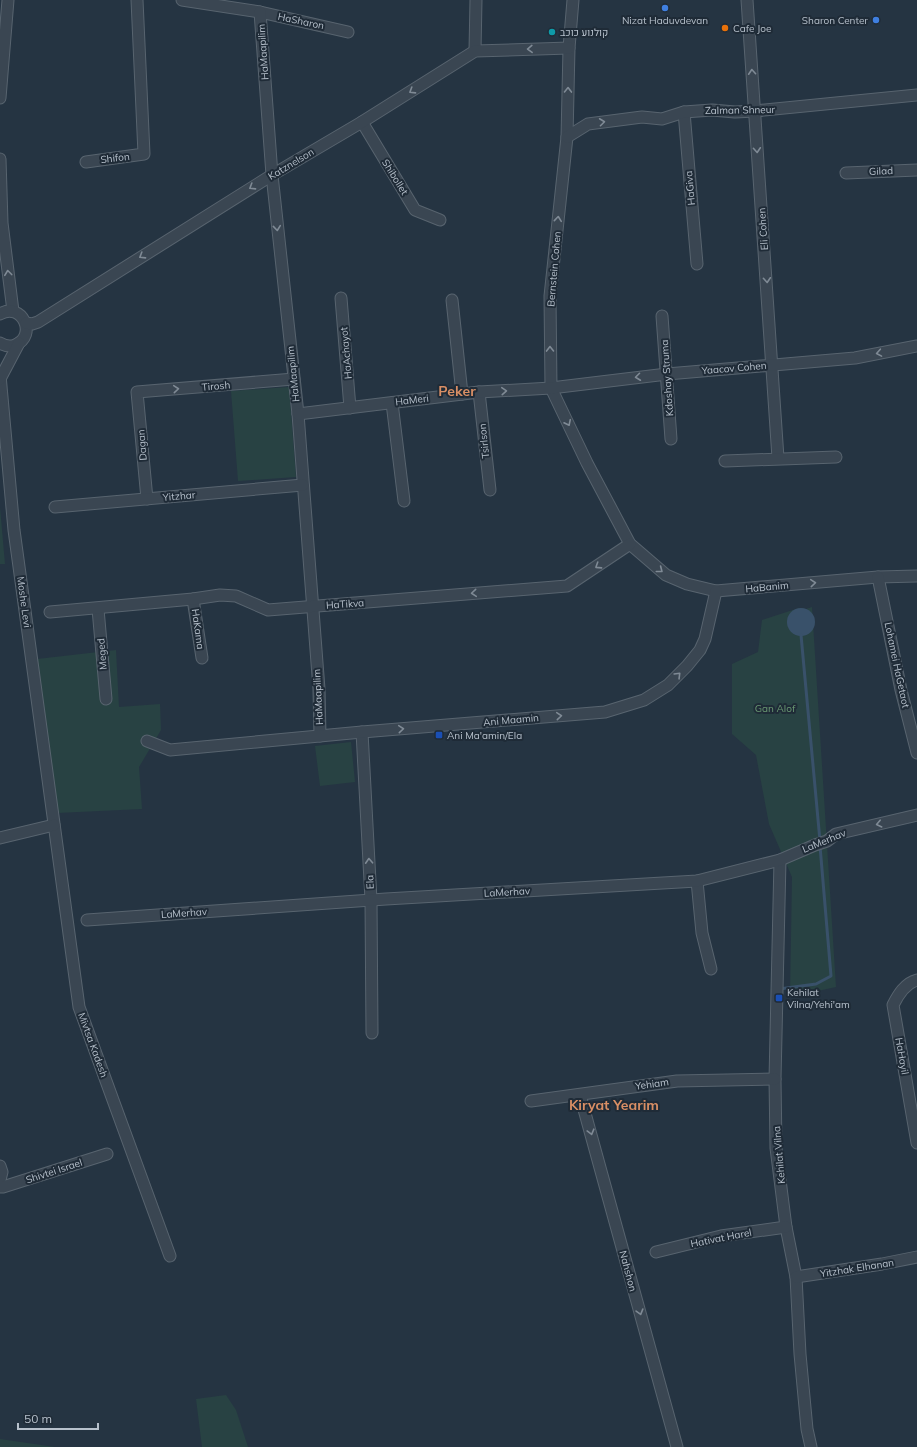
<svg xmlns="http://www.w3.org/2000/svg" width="917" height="1447" font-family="Mulish,Heebo,sans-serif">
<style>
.green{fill:#284243}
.water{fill:#39516a}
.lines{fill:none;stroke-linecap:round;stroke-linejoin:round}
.stream{stroke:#39516a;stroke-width:3}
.minor-casing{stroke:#58646f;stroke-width:13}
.minor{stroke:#3a4652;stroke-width:11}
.oneway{stroke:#7f8a95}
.shop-dot{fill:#3f7fe0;stroke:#1f2b37;stroke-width:1.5}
.food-dot{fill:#e8710a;stroke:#1f2b37;stroke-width:1.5}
.culture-dot{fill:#0f9aa8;stroke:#1f2b37;stroke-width:1.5}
.transit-dot{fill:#1a4fb4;stroke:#1f2b37;stroke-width:1.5}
.labels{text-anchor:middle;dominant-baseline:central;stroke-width:4;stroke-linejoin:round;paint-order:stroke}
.poi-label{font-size:10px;fill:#b7c1cc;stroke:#1f2b37;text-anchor:start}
.street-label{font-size:10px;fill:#b7c1cc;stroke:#1f2b37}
.park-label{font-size:10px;fill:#6d9d75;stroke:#1f2b37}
.district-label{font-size:14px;font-weight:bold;fill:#d98f65;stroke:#1f2b37}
</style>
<rect width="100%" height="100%" fill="#253442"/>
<!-- green -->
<g class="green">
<polygon points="289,387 296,477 238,481 231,391"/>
<polygon points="0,507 5,564 0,564"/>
<polygon points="812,607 836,987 790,997 792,877 769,824 756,755 732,734 732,664 758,652 762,620 799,608 806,609"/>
<polygon points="116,650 119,707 160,704 161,730 139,767 142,809 57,813 37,659"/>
<polygon points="351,742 355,782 320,786 315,746"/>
<polygon points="226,1395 236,1410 248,1447 202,1447 196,1399"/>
<polygon points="0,1439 55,1447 0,1447"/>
</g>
<!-- water -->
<circle class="water" cx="801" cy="622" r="14"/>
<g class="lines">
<!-- stream -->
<g class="stream">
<polyline points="801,635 820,841"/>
<polyline points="779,989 816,984 831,976 820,846"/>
</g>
<defs>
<g id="minor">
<polyline points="182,0 260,12 348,32"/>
<polyline points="573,0 569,48 567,137 550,296 551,388 587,463 630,544 666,575 687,584 716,591 878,577 917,576"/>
<polyline points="747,0 778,458"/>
<polyline points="260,12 272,175 298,414 319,689 320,736"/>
<polyline points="475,51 476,0"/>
<polyline points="0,98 8,0"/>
<polyline points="684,112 697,264"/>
<polyline points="362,122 415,210 440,220"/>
<polyline points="567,137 588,124 642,117 662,119 684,112 712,110 735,112 755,111 917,95"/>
<polyline points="0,159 2,223 13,311"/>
<polyline points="86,162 144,154 137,0"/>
<polyline points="846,173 917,170"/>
<polyline points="341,298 350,408"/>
<polyline points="452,300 462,394"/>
<path d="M0 314C22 301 38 336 15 345 10 347 5 346 0 343"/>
<polyline points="662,316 671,439"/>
<polyline points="26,323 32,324 38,322 272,175 362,122 475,51 569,48"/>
<polyline points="0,375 14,530 79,1007 170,1256"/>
<polyline points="0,379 19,343"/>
<polyline points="479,392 490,490"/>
<polyline points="392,403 404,501"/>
<polyline points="298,414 479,392 551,388 667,374 855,358 917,346"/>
<polyline points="725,461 836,457"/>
<polyline points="147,499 137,392 294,379"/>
<polyline points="55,507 303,485"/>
<polyline points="878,577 901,690 917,753"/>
<polyline points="193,599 202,658"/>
<polyline points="98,609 106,699"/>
<polyline points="50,612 193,599 220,595 236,596 268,610 567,586 630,544"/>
<polyline points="362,732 371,900 372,1033"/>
<polyline points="147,741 170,750 362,732 605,712 644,700 668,685 687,666 700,650 705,639 716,591"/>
<polyline points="0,838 54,825"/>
<polyline points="780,860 775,1079 776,1148 786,1227 796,1277 800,1354 807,1429 811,1447"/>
<polyline points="697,881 702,933 711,969"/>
<polyline points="87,920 386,899 697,881 780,860 815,845 827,841 836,834 917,815"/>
<path d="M917 980C905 983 898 995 893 1005L917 1143"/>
<polyline points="580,1095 677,1447"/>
<polyline points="531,1101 677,1081 775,1079"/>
<polyline points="0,1166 2,1172 0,1180"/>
<polyline points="0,1187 3,1187 107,1154"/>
<polyline points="656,1252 721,1236 786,1227"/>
<polyline points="796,1277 882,1264 917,1257"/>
</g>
</defs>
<!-- minor casing -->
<use href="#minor" class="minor-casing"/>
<!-- minor -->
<use href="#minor" class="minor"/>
</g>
<!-- one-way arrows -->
<defs><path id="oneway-chevron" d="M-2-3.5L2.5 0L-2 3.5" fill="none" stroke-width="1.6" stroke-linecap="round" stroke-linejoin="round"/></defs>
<g class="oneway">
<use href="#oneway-chevron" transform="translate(530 49) rotate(178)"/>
<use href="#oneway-chevron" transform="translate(752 72) rotate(-94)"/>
<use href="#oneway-chevron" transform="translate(568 90) rotate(-89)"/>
<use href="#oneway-chevron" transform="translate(412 91) rotate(148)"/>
<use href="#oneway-chevron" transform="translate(602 122) rotate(-7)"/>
<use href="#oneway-chevron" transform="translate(757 150) rotate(86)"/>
<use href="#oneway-chevron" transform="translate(252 187) rotate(148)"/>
<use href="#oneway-chevron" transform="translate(558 219) rotate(-84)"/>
<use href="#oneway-chevron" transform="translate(277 228) rotate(84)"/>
<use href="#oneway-chevron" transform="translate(142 256) rotate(148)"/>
<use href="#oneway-chevron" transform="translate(8 273) rotate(-97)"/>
<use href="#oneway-chevron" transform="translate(767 280) rotate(86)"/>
<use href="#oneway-chevron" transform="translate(550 349) rotate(-91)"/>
<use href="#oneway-chevron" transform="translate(879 353) rotate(170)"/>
<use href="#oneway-chevron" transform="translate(638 377) rotate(173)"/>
<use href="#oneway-chevron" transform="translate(176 389) rotate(-5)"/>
<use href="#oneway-chevron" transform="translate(504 391) rotate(-4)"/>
<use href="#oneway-chevron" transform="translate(568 423) rotate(64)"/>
<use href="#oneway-chevron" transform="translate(598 566) rotate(147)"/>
<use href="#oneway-chevron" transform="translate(660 570) rotate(38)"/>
<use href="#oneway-chevron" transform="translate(813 583) rotate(-5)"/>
<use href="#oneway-chevron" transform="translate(474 593) rotate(175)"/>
<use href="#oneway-chevron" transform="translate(678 675) rotate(-45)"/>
<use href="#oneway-chevron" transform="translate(559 716) rotate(-5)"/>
<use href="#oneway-chevron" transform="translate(401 729) rotate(-5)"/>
<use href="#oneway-chevron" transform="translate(879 824) rotate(167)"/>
<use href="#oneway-chevron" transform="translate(369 861) rotate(-93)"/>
<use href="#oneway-chevron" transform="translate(591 1132) rotate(75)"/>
<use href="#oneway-chevron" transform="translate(640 1312) rotate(74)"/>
</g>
<!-- markers -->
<g class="shop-dot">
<circle cx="665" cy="8" r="4"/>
<circle cx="876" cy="20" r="4"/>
</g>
<circle class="food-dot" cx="725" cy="28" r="4"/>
<circle class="culture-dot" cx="552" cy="32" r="4"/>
<g class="transit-dot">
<rect x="435" y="731" width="8" height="8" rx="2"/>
<rect x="775" y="994" width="8" height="8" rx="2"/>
</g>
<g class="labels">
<!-- poi labels -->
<g class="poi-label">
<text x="665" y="20" text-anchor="middle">Nizat Haduvdevan</text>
<text x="868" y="20" text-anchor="end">Sharon Center</text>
<text x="733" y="28">Cafe Joe</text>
<text x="560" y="32">קולנוע כוכב</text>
<text x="447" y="735">Ani Ma'amin/Ela</text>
<text x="787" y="992">Kehilat<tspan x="787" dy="12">Vilna/Yehi'am</tspan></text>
</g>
<!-- street labels -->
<g class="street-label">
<text transform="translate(301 21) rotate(12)">HaSharon</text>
<text transform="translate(263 52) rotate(-94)">HaMaapilim</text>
<text transform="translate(740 110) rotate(-1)">Zalman Shneur</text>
<text transform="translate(115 158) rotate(-7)">Shifon</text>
<text transform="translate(291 164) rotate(-31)">Katznelson</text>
<text transform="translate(881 171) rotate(-2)">Gilad</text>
<text transform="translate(395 177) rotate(58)">Shibollet</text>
<text transform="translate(690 188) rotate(-95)">HaGiva</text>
<text transform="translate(763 229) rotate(-94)">Eli Cohen</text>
<text transform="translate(554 269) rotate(-85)">Bernstein Cohen</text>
<text transform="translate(346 353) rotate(-95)">HaAchayot</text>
<text transform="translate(734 368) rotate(-5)">Yaacov Cohen</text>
<text transform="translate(293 374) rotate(-96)">HaMaapilim</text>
<text transform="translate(667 378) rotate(-94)">Kdoshay Struma</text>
<text transform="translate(216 386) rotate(-5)">Tirosh</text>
<text transform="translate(412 400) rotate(-7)">HaMeri</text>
<text transform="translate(484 441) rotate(-96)">Tsirlson</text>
<text transform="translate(142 445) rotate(-95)">Dagan</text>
<text transform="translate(179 496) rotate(-5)">Yitzhar</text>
<text transform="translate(767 587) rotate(-5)">HaBanim</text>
<text transform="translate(24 602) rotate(82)">Moshe Levi</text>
<text transform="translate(345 604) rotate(-4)">HaTikva</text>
<text transform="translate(198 629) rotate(82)">HaKama</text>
<text transform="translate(102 654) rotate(-95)">Meged</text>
<text transform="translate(897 665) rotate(78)">Lohamei HaGetaot</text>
<text transform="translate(318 697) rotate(-93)">HaMaapilim</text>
<text transform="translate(511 720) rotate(-5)">Ani Maamin</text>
<text transform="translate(824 841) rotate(-22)">LaMerhav</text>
<text transform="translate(370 882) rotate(-93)">Ela</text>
<text transform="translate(507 892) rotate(-3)">LaMerhav</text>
<text transform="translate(184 913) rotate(-4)">LaMerhav</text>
<text transform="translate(93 1045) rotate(70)">Mivtsa Kadesh</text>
<text transform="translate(902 1056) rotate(80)">HaHayil</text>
<text transform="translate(652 1084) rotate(-8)">Yehiam</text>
<text transform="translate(779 1155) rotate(-95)">Kehilat Vilna</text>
<text transform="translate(54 1171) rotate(-18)">Shivtei Israel</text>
<text transform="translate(721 1238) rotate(-11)">Hativat Harel</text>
<text transform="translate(857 1268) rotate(-9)">Yitzhak Elhanan</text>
<text transform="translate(628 1271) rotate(75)">Nahshon</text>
</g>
<!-- park labels -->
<g class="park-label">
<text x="775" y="708">Gan Alof</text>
</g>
<!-- district labels -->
<g class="district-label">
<text x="457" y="391">Peker</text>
<text x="614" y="1105">Kiryat Yearim</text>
</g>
</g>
<!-- scale -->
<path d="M18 1423v6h80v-6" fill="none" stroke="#b7c1cc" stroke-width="2"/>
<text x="24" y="1423" font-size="12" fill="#b7c1cc" stroke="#1f2b37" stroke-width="3" paint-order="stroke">50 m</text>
</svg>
